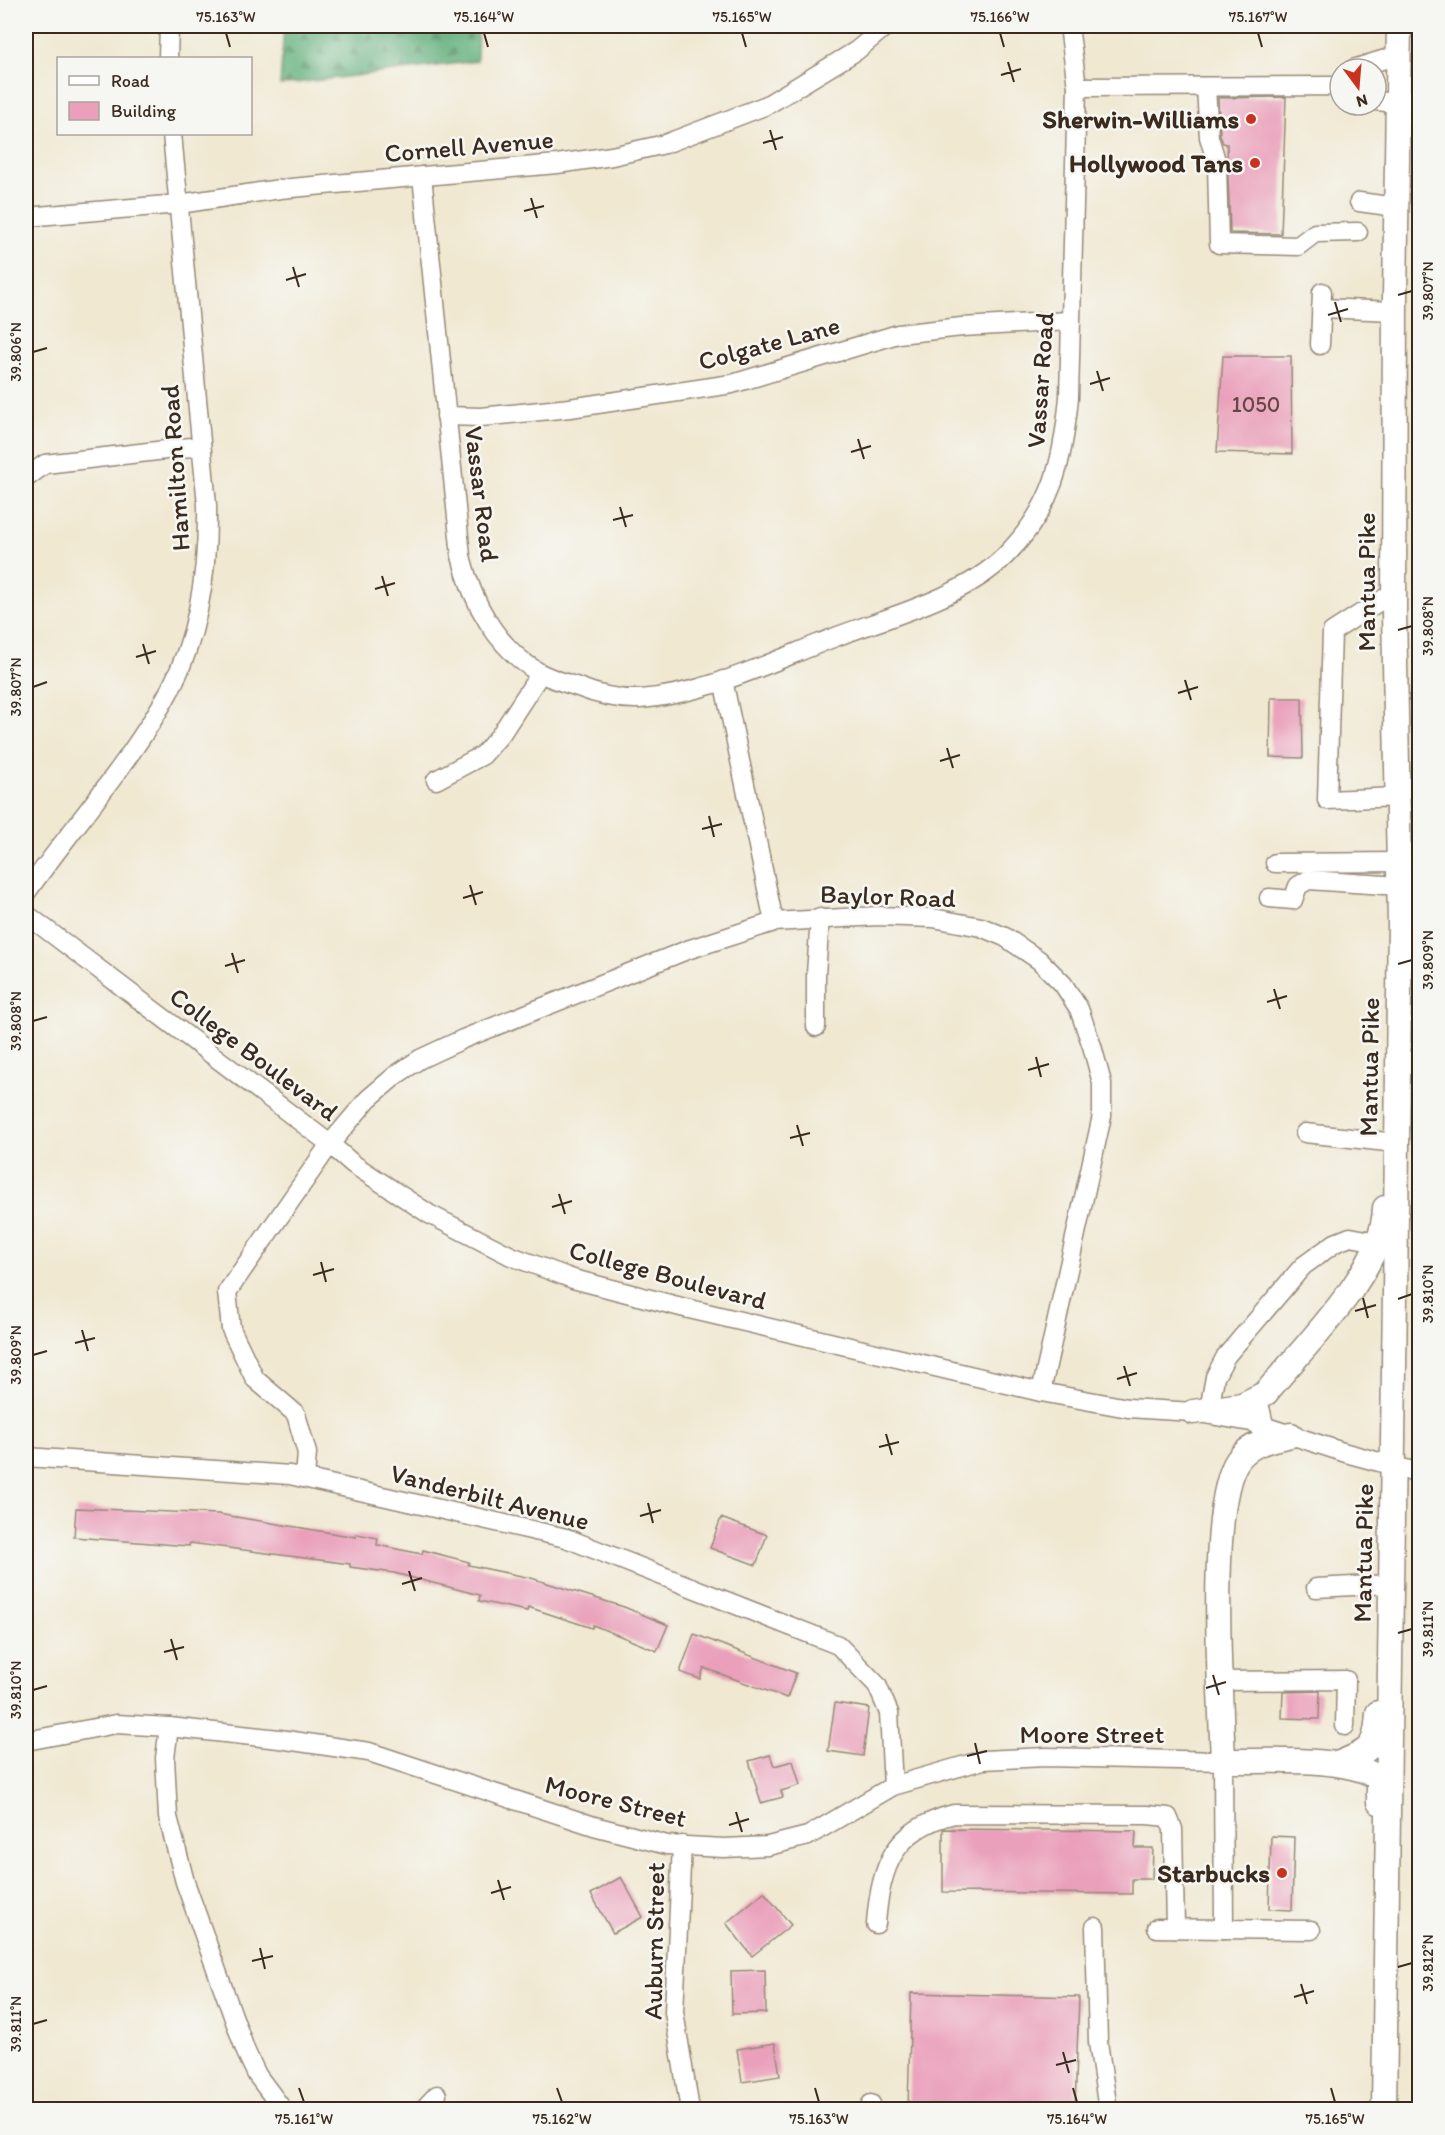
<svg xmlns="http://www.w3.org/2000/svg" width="1445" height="2135" font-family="Itim,sans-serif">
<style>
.forest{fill:url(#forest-firs);stroke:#4d6c4c;stroke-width:1.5}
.building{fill:#ea9fba}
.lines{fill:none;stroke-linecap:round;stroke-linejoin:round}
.minor-casing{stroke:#968978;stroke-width:21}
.major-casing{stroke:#968978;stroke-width:27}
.minor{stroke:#fff;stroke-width:18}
.major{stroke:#fff;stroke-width:24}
.ticks{fill:none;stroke:#3b2a1e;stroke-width:2}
.poi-dot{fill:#c8321e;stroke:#f6f6f2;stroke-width:2}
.labels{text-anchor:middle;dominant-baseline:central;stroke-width:5;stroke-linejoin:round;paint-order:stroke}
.number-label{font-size:22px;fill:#674745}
.poi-label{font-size:26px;font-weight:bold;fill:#3b2a1e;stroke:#f6f6f2;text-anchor:end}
.street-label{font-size:26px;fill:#3b2a1e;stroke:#f6f6f2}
.neatline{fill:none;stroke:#3b2a1e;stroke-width:2}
.ticks-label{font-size:15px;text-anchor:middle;fill:#3b2a1e}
</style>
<defs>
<pattern id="forest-firs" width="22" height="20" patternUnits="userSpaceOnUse" patternTransform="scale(1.5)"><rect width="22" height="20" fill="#5fae79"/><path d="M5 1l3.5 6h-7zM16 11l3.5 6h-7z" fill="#508e63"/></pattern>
</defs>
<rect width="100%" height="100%" fill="#f6f6f2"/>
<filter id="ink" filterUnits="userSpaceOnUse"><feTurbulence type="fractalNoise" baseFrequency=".0167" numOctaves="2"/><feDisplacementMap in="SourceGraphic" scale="12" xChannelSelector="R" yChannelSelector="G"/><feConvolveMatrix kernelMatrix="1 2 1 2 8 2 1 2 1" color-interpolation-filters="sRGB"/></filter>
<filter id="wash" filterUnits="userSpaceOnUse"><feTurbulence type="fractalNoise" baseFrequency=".008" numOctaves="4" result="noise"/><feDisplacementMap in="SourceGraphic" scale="24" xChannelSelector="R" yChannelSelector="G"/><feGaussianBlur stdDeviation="1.35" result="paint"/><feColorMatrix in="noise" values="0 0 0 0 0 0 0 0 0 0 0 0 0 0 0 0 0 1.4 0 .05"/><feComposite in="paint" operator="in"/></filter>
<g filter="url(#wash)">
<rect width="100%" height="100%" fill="#f0e8d1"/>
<!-- forest -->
<polygon class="forest" points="284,26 478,26 477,61 280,85"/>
<g id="blocks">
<!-- building -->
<g class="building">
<polygon points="1286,97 1281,234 1230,233 1227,144 1223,143 1220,135 1218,98"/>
<polygon points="1223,356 1291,356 1292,454 1217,452"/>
<polygon points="1271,698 1302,698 1303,758 1270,757"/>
<polygon points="76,1508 218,1514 356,1537 356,1534 378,1538 377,1545 422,1554 423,1550 469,1562 468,1565 531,1578 624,1607 668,1625 657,1651 593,1625 592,1628 528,1607 527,1611 479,1601 480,1595 394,1573 350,1567 350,1564 190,1543 189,1546 74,1537"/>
<polygon points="721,1518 767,1535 756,1565 710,1548"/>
<polygon points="694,1634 796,1673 787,1698 704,1668 700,1679 680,1672"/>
<polygon points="1320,1691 1319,1719 1282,1718 1283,1692"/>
<polygon points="835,1703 869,1708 863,1756 828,1751"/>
<polygon points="770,1755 774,1766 793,1761 800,1785 781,1791 783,1797 761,1803 749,1761"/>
<polygon points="943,1829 1136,1831 1135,1848 1153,1848 1152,1879 1132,1879 1132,1894 943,1892"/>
<polygon points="1271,1836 1294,1837 1292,1910 1269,1909"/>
<polygon points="621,1877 643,1917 613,1933 591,1894"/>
<polygon points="764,1892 791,1925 752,1956 726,1923"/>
<polygon points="765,1970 766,2013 732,2014 731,1971"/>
<polygon points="911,1993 1079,1997 1075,2109 908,2109"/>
<polygon points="775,2043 780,2076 742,2082 737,2049"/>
</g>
</g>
</g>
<g filter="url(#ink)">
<use href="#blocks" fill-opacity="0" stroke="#968978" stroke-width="1.5"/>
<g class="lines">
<defs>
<g id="minor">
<polyline points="168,58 169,26"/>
<polyline points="1353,69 1398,55"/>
<polyline points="1077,87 1332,86 1340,90"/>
<polyline points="1206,87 1209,137 1217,164 1219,244 1298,246 1315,233 1358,232"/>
<polyline points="1376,101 1397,103"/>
<path d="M422 176 461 556C472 602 497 649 540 673 551 679 566 683 578 687 598 695 618 700 640 699 708 694 775 660 838 636 892 616 964 597 1005 556 1053 508 1063 462 1069 397L1077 87 1069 26"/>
<polyline points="1359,202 1396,207"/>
<polyline points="26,217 179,204 280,189 557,164 612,156 665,144 767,105 856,51 886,26"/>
<polyline points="1321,308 1394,311"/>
<polyline points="1320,345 1322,292"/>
<polyline points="446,416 481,417 570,408 732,384 898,334 962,327 1069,321"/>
<polyline points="26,478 45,464 200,446"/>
<polyline points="1394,592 1332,632 1327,800 1398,797"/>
<polyline points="723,680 774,922"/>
<polyline points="436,780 483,755 501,734 540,674"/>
<polyline points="1275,863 1399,862"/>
<path d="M26 893C73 826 133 760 171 688 200 632 208 567 207 505L172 134"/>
<polyline points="1269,898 1293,900 1298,886 1308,880 1400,886"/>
<polyline points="26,914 330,1144 353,1164 429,1214 511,1256 573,1279 681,1307 1041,1392 1128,1408 1193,1412 1251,1422 1346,1453 1420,1473"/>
<polyline points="816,1027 816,974 820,918"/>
<polyline points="1305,1133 1387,1142"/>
<polyline points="1209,1410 1215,1377 1226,1356 1303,1266 1335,1243 1350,1237 1378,1242"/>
<polyline points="26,1457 290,1475 566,1538 838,1645 877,1685 889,1713 893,1786"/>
<polyline points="305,1478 307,1453 296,1414 255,1379 231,1329 227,1292 330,1144 368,1099 396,1075 420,1059 463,1039 687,950 774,922 878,916 933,918 981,927 1005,937 1039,960 1063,984 1079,1009 1092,1046 1102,1083 1102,1116 1041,1392"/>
<polyline points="1316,1588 1390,1584"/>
<polyline points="1220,1681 1346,1680 1345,1726"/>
<polyline points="169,1727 165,1758 168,1817 185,1882 246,2052 257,2075 283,2110"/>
<polyline points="26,1741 116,1724 169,1727 279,1739 369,1752 594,1826 667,1845 724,1848 768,1846 808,1836 893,1786 983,1760 1046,1757 1223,1761 1224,1929 1157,1928"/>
<polyline points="682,1845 674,2012 690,2110"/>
<path d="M876 1924C880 1866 894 1829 954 1814L1147 1815 1168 1817 1173 1829 1175 1928"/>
<polyline points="1095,1927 1098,2042 1108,2110"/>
<polyline points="1224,1929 1311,1930"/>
<polyline points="423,2110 437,2095"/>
<polyline points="871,2110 871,2104"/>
</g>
<g id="major">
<polyline points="1255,1399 1261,1425"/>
<path d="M1193 1412 1242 1405 1266 1393C1305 1344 1383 1272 1385 1208"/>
<path d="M1291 1435C1273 1439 1250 1443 1238 1460 1207 1503 1221 1701 1223 1761 1265 1762 1345 1755 1379 1778V1802"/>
<path d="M1337 1764C1370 1751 1376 1749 1378 1713"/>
<polyline points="1384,2110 1400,922 1394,610 1395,297 1399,26"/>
</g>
</defs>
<!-- minor casing -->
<use href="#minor" class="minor-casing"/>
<!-- major casing -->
<use href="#major" class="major-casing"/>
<!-- minor -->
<use href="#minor" class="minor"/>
<!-- major -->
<use href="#major" class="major"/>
</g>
</g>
<!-- ticks -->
<path class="ticks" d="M226 33 230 47M484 33 488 47M742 33 746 47M1000 33 1004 47M1258 33 1262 47M1008 62 1014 82M1001 75 1021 69M770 130 776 150M763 143 783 137M531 198 537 218M524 211 544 206M293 267 299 287M286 280 306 274M1398 295 1412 291M1335 302 1341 322M1328 315 1348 309M33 352 47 348M1097 371 1103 391M1090 384 1110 378M858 439 864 459M851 452 871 446M620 507 626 527M613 520 633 515M382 576 388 596M375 589 395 583M1398 630 1412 626M143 644 149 664M136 657 156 651M1185 680 1191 700M33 687 47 682M1178 693 1198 687M947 748 953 768M940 761 960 755M709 816 714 837M702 829 722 824M470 885 476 905M463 898 483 892M232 953 238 973M1398 964 1412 960M225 966 245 960M1274 989 1280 1009M1267 1002 1287 996M33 1021 47 1017M1036 1057 1041 1077M1028 1070 1049 1064M797 1125 803 1146M790 1138 810 1133M559 1194 565 1214M552 1207 572 1201M321 1262 326 1282M313 1275 334 1269M1363 1298 1368 1318M1398 1299 1412 1294M1355 1311 1376 1305M82 1330 88 1351M75 1343 95 1338M33 1355 47 1351M1124 1366 1130 1386M1117 1379 1137 1373M886 1434 892 1455M879 1447 899 1442M648 1503 653 1523M640 1516 661 1510M409 1571 415 1591M402 1584 422 1578M1398 1633 1412 1629M171 1639 177 1660M164 1652 184 1647M1213 1675 1219 1695M1206 1688 1226 1682M33 1690 47 1686M975 1743 980 1764M967 1756 987 1751M736 1812 742 1832M729 1825 749 1819M498 1880 504 1900M491 1893 511 1887M260 1948 265 1969M252 1961 273 1956M1398 1967 1412 1963M1301 1984 1307 2004M1294 1997 1314 1991M33 2024 47 2020M1063 2052 1069 2073M1056 2065 1076 2060M299 2088 304 2102M557 2088 562 2102M815 2088 819 2102M1073 2088 1077 2102M1331 2088 1335 2102"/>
<!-- markers -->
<g class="poi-dot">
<circle cx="1251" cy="119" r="6"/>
<circle cx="1255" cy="163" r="6"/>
<circle cx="1282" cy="1873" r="6"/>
</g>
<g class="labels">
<!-- number labels -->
<g class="number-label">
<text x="1256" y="404">1050</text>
</g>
<!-- poi labels -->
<g class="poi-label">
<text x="1239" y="119">Sherwin-Williams</text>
<text x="1243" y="163">Hollywood Tans</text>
<text x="1270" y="1873">Starbucks</text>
</g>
<!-- street labels -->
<g class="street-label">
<text transform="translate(469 146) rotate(-5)">Cornell Avenue</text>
<text transform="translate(769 343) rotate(-15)">Colgate Lane</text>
<text transform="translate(1040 380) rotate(-86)">Vassar Road</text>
<text transform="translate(175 468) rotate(-94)">Hamilton Road</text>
<text transform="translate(482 494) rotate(83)">Vassar Road</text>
<text transform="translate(1366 582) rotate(-90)">Mantua Pike</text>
<text transform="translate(888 896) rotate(2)">Baylor Road</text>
<text transform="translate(254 1054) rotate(37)">College Boulevard</text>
<text transform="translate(1369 1067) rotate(-89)">Mantua Pike</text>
<text transform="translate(668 1275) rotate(15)">College Boulevard</text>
<text transform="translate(490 1497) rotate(14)">Vanderbilt Avenue</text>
<text transform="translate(1363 1553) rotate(-89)">Mantua Pike</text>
<text x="1092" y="1734">Moore Street</text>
<text transform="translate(616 1801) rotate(14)">Moore Street</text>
<text transform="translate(654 1941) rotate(-89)">Auburn Street</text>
</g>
</g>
<!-- margin -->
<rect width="1445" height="2135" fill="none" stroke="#f6f6f2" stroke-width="66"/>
<!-- legend -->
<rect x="57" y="57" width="195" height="78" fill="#f6f6f2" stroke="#aba49d" stroke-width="1.5"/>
<rect x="69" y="76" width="30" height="9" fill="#ffffff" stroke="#aba49d" stroke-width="1.5"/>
<text x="111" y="87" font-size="18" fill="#3b2a1e">Road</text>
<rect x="69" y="102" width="30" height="18" fill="#ea9fba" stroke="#aba49d" stroke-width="1.5"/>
<text x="111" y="117" font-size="18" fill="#3b2a1e">Building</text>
<!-- north arrow -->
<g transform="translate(1358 87) rotate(164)"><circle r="28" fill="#f6f6f2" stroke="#aba49d" stroke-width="1.5"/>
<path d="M0-4.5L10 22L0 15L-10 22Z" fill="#c8321e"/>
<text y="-9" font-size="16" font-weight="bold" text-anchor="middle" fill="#3b2a1e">N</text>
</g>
<rect x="33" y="33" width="1379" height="2069" class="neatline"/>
<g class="ticks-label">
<text x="226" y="22">75.163°W</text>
<text x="484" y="22">75.164°W</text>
<text x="742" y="22">75.165°W</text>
<text x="1000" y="22">75.166°W</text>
<text x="1258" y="22">75.167°W</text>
<text transform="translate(1428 291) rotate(-90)" y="5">39.807°N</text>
<text transform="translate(16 352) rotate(-90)" y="5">39.806°N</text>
<text transform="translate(1428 626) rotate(-90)" y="5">39.808°N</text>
<text transform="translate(16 687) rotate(-90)" y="5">39.807°N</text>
<text transform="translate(1428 960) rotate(-90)" y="5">39.809°N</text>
<text transform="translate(16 1021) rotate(-90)" y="5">39.808°N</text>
<text transform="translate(1428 1294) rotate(-90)" y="5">39.810°N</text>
<text transform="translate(16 1355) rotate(-90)" y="5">39.809°N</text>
<text transform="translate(1428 1629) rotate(-90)" y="5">39.811°N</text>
<text transform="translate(16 1690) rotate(-90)" y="5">39.810°N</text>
<text transform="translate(1428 1963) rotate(-90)" y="5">39.812°N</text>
<text transform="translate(16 2024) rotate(-90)" y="5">39.811°N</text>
<text x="304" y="2124">75.161°W</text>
<text x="562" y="2124">75.162°W</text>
<text x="819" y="2124">75.163°W</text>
<text x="1077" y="2124">75.164°W</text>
<text x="1335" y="2124">75.165°W</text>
</g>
</svg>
